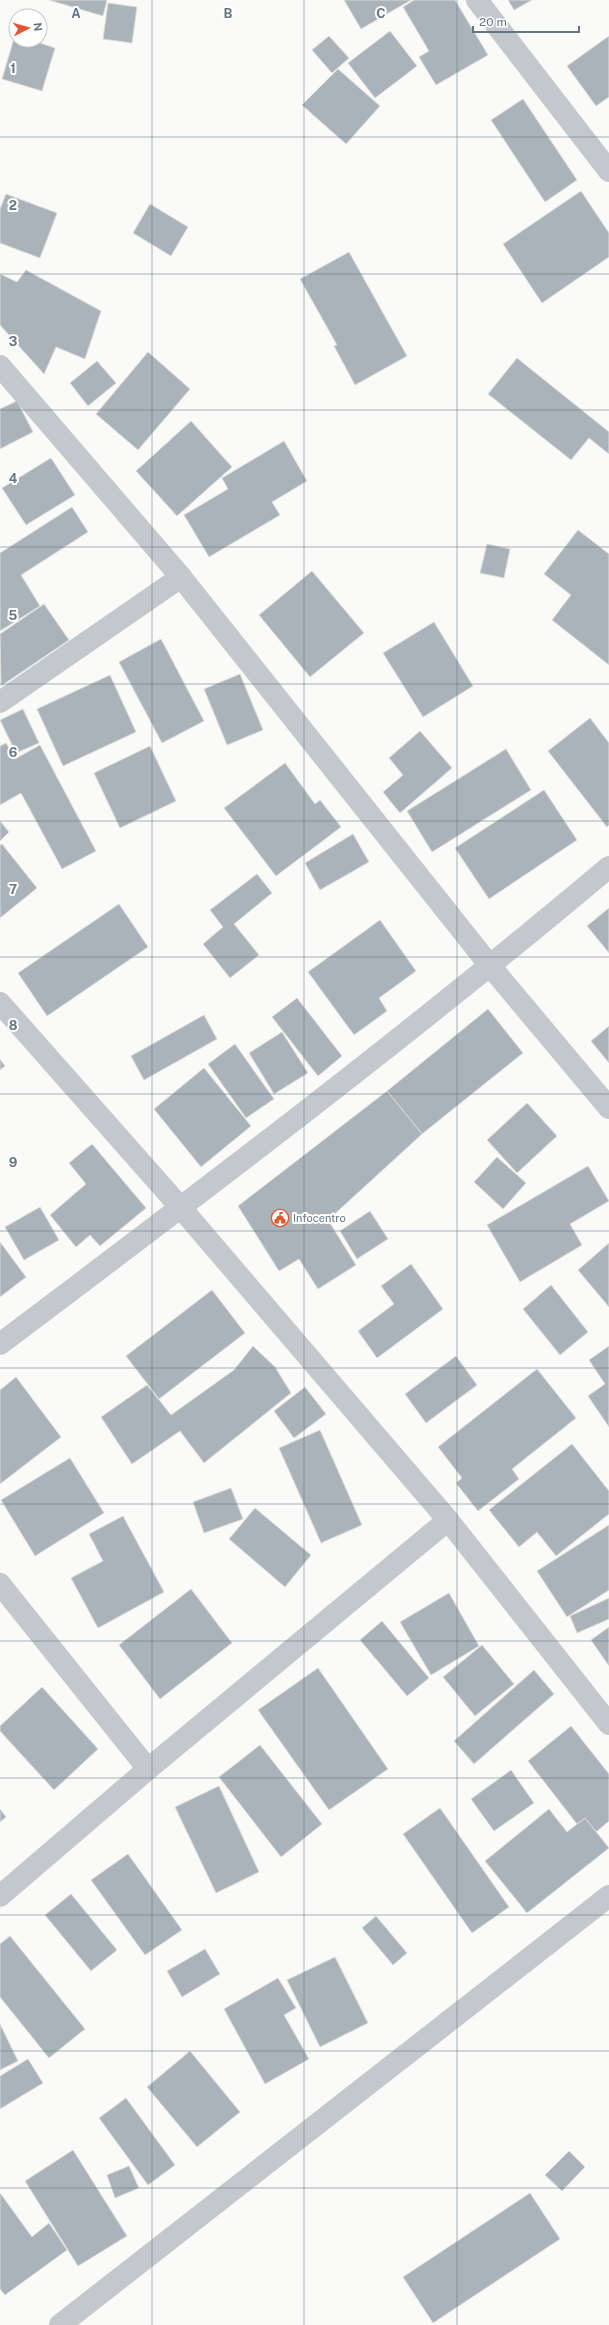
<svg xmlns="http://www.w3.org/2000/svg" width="609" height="2325" font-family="'Public Sans',sans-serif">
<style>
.building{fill:#aab3b9;stroke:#dcdcda}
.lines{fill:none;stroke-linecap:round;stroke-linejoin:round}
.minor{stroke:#c3c8cc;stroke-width:22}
.grid{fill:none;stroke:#657683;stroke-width:1;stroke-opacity:0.55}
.labels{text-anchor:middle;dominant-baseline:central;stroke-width:4;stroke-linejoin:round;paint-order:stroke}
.poi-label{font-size:11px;fill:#657683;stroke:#fff;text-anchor:start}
.grid-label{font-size:13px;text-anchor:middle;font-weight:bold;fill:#657683;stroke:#fff;stroke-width:4;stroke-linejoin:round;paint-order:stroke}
</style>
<rect width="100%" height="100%" fill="#fafaf8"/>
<!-- building -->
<g class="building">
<polygon points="49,0 107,0 103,16"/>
<polygon points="344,0 411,0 361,29"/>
<polygon points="414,0 455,0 488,55 436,85 419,57 429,51 403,7"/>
<polygon points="508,0 532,0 514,10"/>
<polygon points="108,3 137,7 132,43 103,39"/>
<polygon points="390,31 417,66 375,98 348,63"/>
<polygon points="15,35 16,40 31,40 55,48 42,91 2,79"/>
<polygon points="329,36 349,58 332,73 312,50"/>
<polygon points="609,36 609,97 596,106 567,66"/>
<polygon points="338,69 380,106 346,144 302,105"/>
<polygon points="523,99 577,180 545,202 491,120"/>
<polygon points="581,191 609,233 609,257 542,303 503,244"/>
<polygon points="6,194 57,213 40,258 0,243 0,209"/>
<polygon points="150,204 188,227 171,256 133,233"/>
<polygon points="349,252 407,356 355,385 334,346 337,345 300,279"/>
<polygon points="26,270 101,311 85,359 56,347 44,374 0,325 0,274 17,282"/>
<polygon points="148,352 190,389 138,450 96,414"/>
<polygon points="517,358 609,432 609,454 589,438 571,460 488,394"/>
<polygon points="97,361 116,383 88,406 70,383"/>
<polygon points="17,401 33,432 0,449 0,409"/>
<polygon points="191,421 232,467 177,516 136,471"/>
<polygon points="284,441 307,481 272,502 280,515 209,557 184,515 228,489 222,478"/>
<polygon points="51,458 75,495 26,525 2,488"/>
<polygon points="72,507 88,532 21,575 40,606 0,631 0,553"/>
<polygon points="578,530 609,554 609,665 552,620 571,595 544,574"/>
<polygon points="487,544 510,549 504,578 480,573"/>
<polygon points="312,571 364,633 310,677 259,615"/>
<polygon points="44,604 69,640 1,686 0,634"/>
<polygon points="434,622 473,686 423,717 383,653"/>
<polygon points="161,639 204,721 162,743 119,662"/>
<polygon points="240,674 263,730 227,745 204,689"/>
<polygon points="110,675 136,732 63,766 37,709"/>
<polygon points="23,709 39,743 16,753 0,720"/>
<polygon points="590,718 609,743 609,825 607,827 548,751"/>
<polygon points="420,731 452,768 400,813 383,792 403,775 389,758"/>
<polygon points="6,743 15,759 40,745 96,851 62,869 21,793 0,805 0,746"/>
<polygon points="150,746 176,801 120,828 94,773"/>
<polygon points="506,749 531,790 432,852 407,811"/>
<polygon points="285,763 315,804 320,800 341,827 276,876 224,808"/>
<polygon points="544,790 577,840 489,899 455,848"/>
<polygon points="0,821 9,832 0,841"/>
<polygon points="353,834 369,862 320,890 305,863"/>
<polygon points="2,844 37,888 0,918 0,845"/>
<polygon points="257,874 272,893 234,924 259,955 230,978 203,944 223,927 210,910"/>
<polygon points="119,904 148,947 47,1016 18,973"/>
<polygon points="609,908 609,953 587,926"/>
<polygon points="380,920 416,971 379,998 387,1011 354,1035 308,972"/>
<polygon points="297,998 342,1056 318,1076 272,1017"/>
<polygon points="488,1009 523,1053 422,1134 387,1091"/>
<polygon points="204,1015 217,1039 144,1080 131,1056"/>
<polygon points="609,1026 609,1063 591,1041"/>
<polygon points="282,1032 308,1073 274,1094 249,1053"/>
<polygon points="235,1044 274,1099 246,1118 208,1064"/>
<polygon points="0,1059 5,1066 0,1070"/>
<polygon points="204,1068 251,1126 201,1167 154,1109"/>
<polygon points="387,1091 422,1134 328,1220 356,1265 318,1289 299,1259 279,1271 238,1206"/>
<polygon points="527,1103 557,1136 517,1173 487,1140"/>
<polygon points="92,1144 146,1208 100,1246 90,1235 76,1247 50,1215 86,1184 69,1163"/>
<polygon points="497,1157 526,1183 503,1209 474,1182"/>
<polygon points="588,1166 609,1201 570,1224 582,1245 520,1282 487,1225"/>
<polygon points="40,1207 59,1240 24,1260 5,1227"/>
<polygon points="370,1211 388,1239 357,1259 340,1231"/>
<polygon points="0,1242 26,1277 0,1297"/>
<polygon points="609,1243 609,1307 578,1270"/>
<polygon points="411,1264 443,1309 377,1358 358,1331 394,1304 381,1286"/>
<polygon points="551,1285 588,1332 560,1355 523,1309"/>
<polygon points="212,1290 245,1333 159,1399 126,1356"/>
<polygon points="253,1346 275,1367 291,1393 204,1463 180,1431 132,1464 101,1417 147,1385 171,1415 234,1370"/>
<polygon points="609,1346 609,1427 588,1396 605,1384 589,1360"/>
<polygon points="456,1356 477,1385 426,1423 405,1394"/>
<polygon points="537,1369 576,1418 512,1469 519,1479 478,1511 456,1483 462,1478 438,1447"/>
<polygon points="16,1377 61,1437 0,1484 0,1390"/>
<polygon points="305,1387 326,1414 294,1438 274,1411"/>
<polygon points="320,1430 362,1525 321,1543 279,1448"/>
<polygon points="572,1444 609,1491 609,1514 556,1556 537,1532 519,1547 489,1510"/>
<polygon points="70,1458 104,1513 35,1556 1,1500"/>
<polygon points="231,1488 243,1519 204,1533 193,1502"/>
<polygon points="255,1508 311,1555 285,1587 229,1539"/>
<polygon points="123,1516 164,1592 98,1628 71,1578 103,1561 89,1534"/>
<polygon points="609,1525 609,1590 567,1617 537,1571"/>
<polygon points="191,1589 232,1643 160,1699 119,1645"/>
<polygon points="449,1593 479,1646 431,1675 400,1622"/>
<polygon points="609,1598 609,1619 577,1633 570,1616"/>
<polygon points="382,1621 429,1678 407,1696 360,1640"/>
<polygon points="609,1627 609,1666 591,1640"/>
<polygon points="482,1645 514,1684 475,1716 443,1677"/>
<polygon points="318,1668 388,1769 329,1810 258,1710"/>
<polygon points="534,1670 554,1694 474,1764 454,1741"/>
<polygon points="42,1687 98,1749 54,1790 0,1731 0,1726"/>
<polygon points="571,1726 609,1774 609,1821 596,1832 585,1818 577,1824 528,1761"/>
<polygon points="260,1745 322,1824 281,1857 219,1777"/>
<polygon points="511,1770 534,1803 494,1831 471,1799"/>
<polygon points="219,1786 259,1872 216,1893 175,1807"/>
<polygon points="440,1808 509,1907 472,1933 403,1834"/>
<polygon points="0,1809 6,1817 0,1822"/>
<polygon points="549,1809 567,1832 585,1818 609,1848 527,1913 485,1861"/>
<polygon points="128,1854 182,1930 145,1955 91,1880"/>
<polygon points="71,1894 117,1950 91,1971 45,1915"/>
<polygon points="376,1916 407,1953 393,1965 362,1928"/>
<polygon points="10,1936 85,2029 49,2058 0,1997 0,1944"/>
<polygon points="205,1949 220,1974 182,1997 167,1971"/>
<polygon points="335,1957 368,2023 320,2047 287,1980"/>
<polygon points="278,1978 296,2008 284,2015 309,2059 265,2084 224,2009"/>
<polygon points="0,2024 18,2061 0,2070"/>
<polygon points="190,2051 240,2112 197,2147 147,2087"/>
<polygon points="28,2059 43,2083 0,2109 0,2076"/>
<polygon points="126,2098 175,2165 148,2185 99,2118"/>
<polygon points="73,2150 127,2236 78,2266 25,2181"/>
<polygon points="569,2151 585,2167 562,2191 545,2175"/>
<polygon points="129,2166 139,2188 115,2198 107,2175"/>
<polygon points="0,2193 32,2237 49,2223 67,2250 5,2295 0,2289"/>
<polygon points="530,2193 560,2239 433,2323 403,2277"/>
</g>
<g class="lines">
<!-- minor -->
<g class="minor">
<polyline points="477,0 609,171"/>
<polyline points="0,366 181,577 491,967 609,1108"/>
<polyline points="0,702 181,577"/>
<polyline points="0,1003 181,1208 448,1520 609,1724"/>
<path d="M0 1344C206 1189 412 1033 609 867"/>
<polyline points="0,1584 148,1769"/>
<polyline points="0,1896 148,1769 448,1520"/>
<polyline points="60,2325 609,1896"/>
</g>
</g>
<!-- grid -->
<path class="grid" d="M152 0V2325M304 0V2325M457 0V2325M0 137H609M0 274H609M0 410H609M0 547H609M0 684H609M0 821H609M0 957H609M0 1094H609M0 1231H609M0 1368H609M0 1504H609M0 1641H609M0 1778H609M0 1915H609M0 2051H609M0 2188H609"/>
<!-- icons -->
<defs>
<symbol id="civic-ring" viewBox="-11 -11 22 22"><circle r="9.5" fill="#fff" stroke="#e4572e" stroke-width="1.5"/><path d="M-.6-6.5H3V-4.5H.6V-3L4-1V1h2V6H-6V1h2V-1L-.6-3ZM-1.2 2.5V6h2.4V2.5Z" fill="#e4572e"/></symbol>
</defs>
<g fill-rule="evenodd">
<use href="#civic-ring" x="270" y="1208" width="20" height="20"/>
</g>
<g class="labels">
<!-- poi labels -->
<g class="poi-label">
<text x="293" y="1218">Infocentro</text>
</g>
</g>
<g class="grid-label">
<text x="76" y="18">A</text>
<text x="228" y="18">B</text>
<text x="381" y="18">C</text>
<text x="13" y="73">1</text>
<text x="13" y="210">2</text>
<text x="13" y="346">3</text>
<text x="13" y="483">4</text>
<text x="13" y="620">5</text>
<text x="13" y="757">6</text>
<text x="13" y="894">7</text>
<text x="13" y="1030">8</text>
<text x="13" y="1167">9</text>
</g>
<!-- north arrow -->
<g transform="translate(28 28) rotate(84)"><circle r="19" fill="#ffffff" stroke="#c1c8cd"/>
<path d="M0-3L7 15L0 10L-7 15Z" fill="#e4572e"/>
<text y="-6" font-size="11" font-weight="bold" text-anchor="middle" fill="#657683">N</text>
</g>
<!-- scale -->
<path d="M473 26v6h106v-6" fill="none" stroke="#657683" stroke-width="2"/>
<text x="479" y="26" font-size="12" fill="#657683" stroke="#ffffff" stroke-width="3" paint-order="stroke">20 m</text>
</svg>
